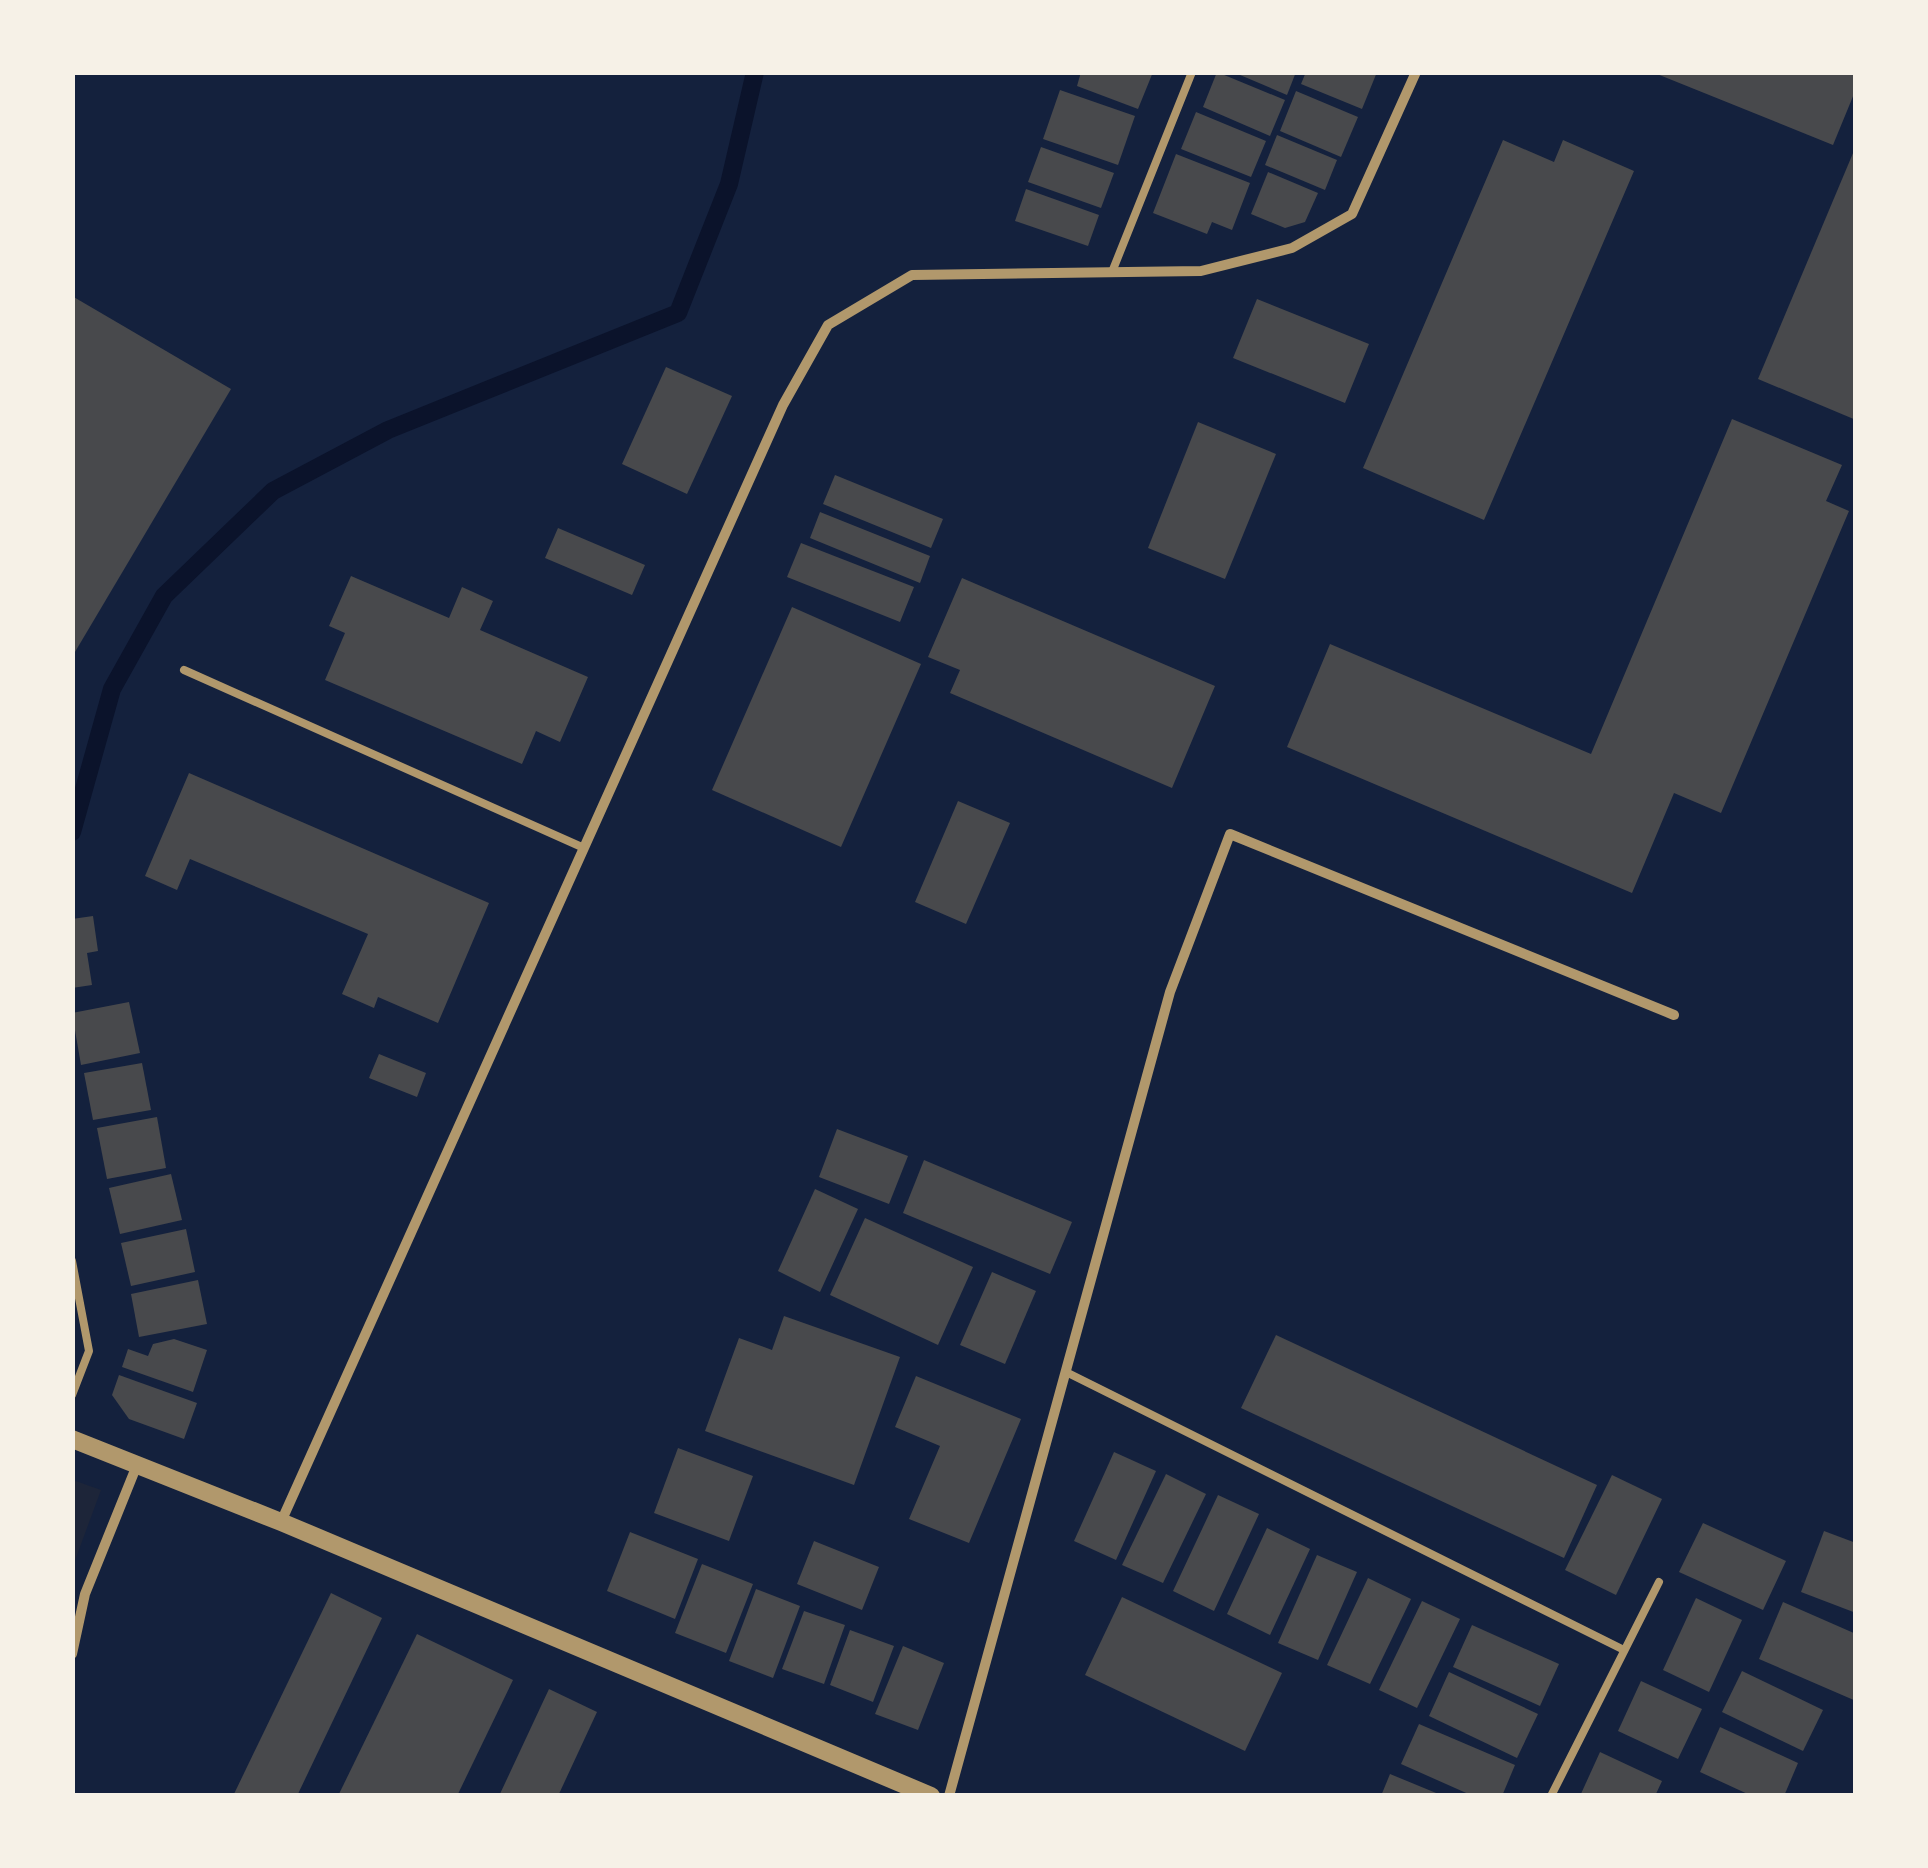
<svg xmlns="http://www.w3.org/2000/svg" width="1928" height="1868" font-family="'Source Serif 4',serif">
<style>
.green{fill:#1d2539}
.lines{fill:none;stroke-linecap:round;stroke-linejoin:round}
.stream{stroke:#0b132b;stroke-width:18}
.building{fill:#48494c}
.service{stroke:#b1986c;stroke-width:8}
.minor{stroke:#b1986c;stroke-width:10}
.tertiary{stroke:#b1986c;stroke-width:18}
</style>
<rect width="100%" height="100%" fill="#14213d"/>
<!-- green -->
<polygon class="green" points="73,1480 101,1490 73,1566 72,1480"/>
<g class="lines">
<!-- stream -->
<polyline class="stream" points="72,832 112,689 164,596 273,491 388,430 678,313 729,184 755,72"/>
</g>
<!-- building -->
<g class="building">
<polygon points="1081,72 1153,72 1138,109 1077,86"/>
<polygon points="1217,72 1285,100 1270,136 1203,107"/>
<polygon points="1233,72 1296,72 1287,95"/>
<polygon points="1306,72 1377,72 1362,109 1301,84"/>
<polygon points="1652,72 1856,72 1856,89 1833,145"/>
<polygon points="1060,90 1135,116 1118,165 1043,139"/>
<polygon points="1296,91 1358,117 1341,157 1280,131"/>
<polygon points="1196,112 1266,141 1251,177 1181,149"/>
<polygon points="1277,135 1337,160 1325,190 1265,165"/>
<polygon points="1503,140 1554,162 1563,140 1634,171 1484,520 1363,468"/>
<polygon points="1856,146 1856,420 1758,379"/>
<polygon points="1041,147 1114,173 1101,208 1028,182"/>
<polygon points="1176,154 1250,183 1232,230 1212,222 1207,234 1153,213"/>
<polygon points="1268,172 1318,193 1305,222 1285,228 1251,214"/>
<polygon points="1026,189 1099,215 1088,246 1015,221"/>
<polygon points="72,296 231,389 72,657"/>
<polygon points="1257,299 1369,344 1345,403 1233,358"/>
<polygon points="666,367 732,396 687,494 622,464"/>
<polygon points="1732,419 1842,465 1826,501 1849,511 1721,813 1674,793 1632,893 1287,747 1330,644 1591,754"/>
<polygon points="1198,422 1276,454 1225,579 1148,548"/>
<polygon points="835,475 943,519 931,548 823,504"/>
<polygon points="820,512 930,556 920,583 810,538"/>
<polygon points="558,528 645,565 632,595 545,558"/>
<polygon points="801,543 914,587 900,622 787,577"/>
<polygon points="351,576 449,618 462,587 493,601 480,630 588,677 560,742 536,731 522,764 325,680 345,633 329,626"/>
<polygon points="962,578 1215,686 1172,788 950,693 960,670 928,657"/>
<polygon points="792,607 921,664 841,847 712,790"/>
<polygon points="189,773 489,903 438,1023 378,997 374,1008 342,994 368,934 190,859 177,890 145,876"/>
<polygon points="958,801 1010,823 966,924 915,902"/>
<polygon points="93,916 98,951 87,953 92,985 72,988 72,919"/>
<polygon points="129,1002 140,1053 81,1065 72,1013"/>
<polygon points="379,1054 426,1073 417,1097 369,1078"/>
<polygon points="142,1063 151,1110 93,1120 84,1073"/>
<polygon points="157,1117 166,1168 107,1179 97,1128"/>
<polygon points="837,1129 908,1156 889,1204 819,1177"/>
<polygon points="924,1160 1072,1222 1050,1274 903,1213"/>
<polygon points="171,1174 182,1220 120,1234 109,1188"/>
<polygon points="815,1189 858,1209 820,1292 778,1271"/>
<polygon points="865,1218 973,1267 938,1345 830,1295"/>
<polygon points="186,1229 195,1272 131,1286 121,1243"/>
<polygon points="992,1272 1036,1291 1005,1364 960,1345"/>
<polygon points="198,1280 207,1324 139,1337 131,1294"/>
<polygon points="784,1316 900,1357 854,1485 705,1431 739,1338 772,1350"/>
<polygon points="1276,1335 1597,1485 1564,1558 1241,1408"/>
<polygon points="174,1339 207,1350 193,1392 122,1367 128,1349 148,1356 153,1344"/>
<polygon points="119,1375 197,1403 184,1439 129,1419 112,1395"/>
<polygon points="916,1376 1021,1419 969,1543 909,1519 940,1446 895,1427"/>
<polygon points="678,1448 753,1476 729,1541 654,1513"/>
<polygon points="1114,1452 1156,1471 1116,1560 1074,1541"/>
<polygon points="1166,1474 1206,1494 1163,1583 1122,1565"/>
<polygon points="1612,1475 1662,1499 1616,1595 1565,1570"/>
<polygon points="1218,1495 1259,1514 1214,1611 1173,1591"/>
<polygon points="1703,1523 1786,1561 1763,1610 1679,1572"/>
<polygon points="1267,1528 1310,1549 1270,1635 1227,1614"/>
<polygon points="1824,1531 1856,1543 1856,1613 1801,1592"/>
<polygon points="630,1532 698,1559 675,1619 607,1591"/>
<polygon points="814,1541 879,1567 862,1610 797,1584"/>
<polygon points="1317,1555 1357,1572 1318,1660 1278,1643"/>
<polygon points="702,1564 753,1584 726,1653 675,1633"/>
<polygon points="1368,1578 1411,1599 1370,1684 1327,1665"/>
<polygon points="756,1589 800,1606 773,1678 729,1661"/>
<polygon points="331,1593 382,1618 297,1796 233,1796"/>
<polygon points="1122,1597 1282,1673 1245,1751 1085,1675"/>
<polygon points="1696,1598 1742,1620 1709,1692 1663,1670"/>
<polygon points="1422,1601 1460,1619 1417,1708 1379,1690"/>
<polygon points="1783,1602 1856,1634 1856,1701 1759,1659"/>
<polygon points="804,1611 845,1625 824,1684 782,1669"/>
<polygon points="1472,1625 1559,1664 1540,1706 1453,1667"/>
<polygon points="850,1630 894,1646 873,1702 830,1685"/>
<polygon points="417,1634 513,1680 457,1796 338,1796"/>
<polygon points="903,1646 944,1663 918,1730 875,1714"/>
<polygon points="1742,1671 1823,1710 1803,1751 1722,1712"/>
<polygon points="1449,1672 1538,1714 1517,1758 1429,1716"/>
<polygon points="1641,1681 1702,1709 1678,1759 1618,1731"/>
<polygon points="549,1689 597,1712 558,1796 499,1796"/>
<polygon points="1419,1724 1515,1765 1502,1796 1473,1796 1401,1764"/>
<polygon points="1720,1727 1798,1763 1784,1796 1752,1796 1700,1772"/>
<polygon points="1600,1752 1662,1781 1655,1796 1580,1796"/>
<polygon points="1390,1774 1441,1795 1441,1796 1381,1796"/>
</g>
<g class="lines">
<!-- service -->
<g class="service">
<polyline points="1112,272 1192,72"/>
<polyline points="184,670 584,848"/>
<polyline points="72,1261 89,1351 72,1395"/>
<polyline points="1066,1372 1624,1650"/>
<polyline points="1551,1796 1659,1582"/>
</g>
<!-- minor -->
<g class="minor">
<polyline points="281,1522 783,405 828,325 912,275 1201,271 1292,248 1352,214 1416,72"/>
<polyline points="72,1654 85,1594 137,1465"/>
<polyline points="949,1796 1170,992 1230,834 1674,1015"/>
</g>
<!-- tertiary -->
<polyline class="tertiary" points="72,1439 281,1522 931,1796"/>
</g>
<!-- border -->
<rect width="1928" height="1868" fill="none" stroke="#f6f1e7" stroke-width="150"/>
</svg>
